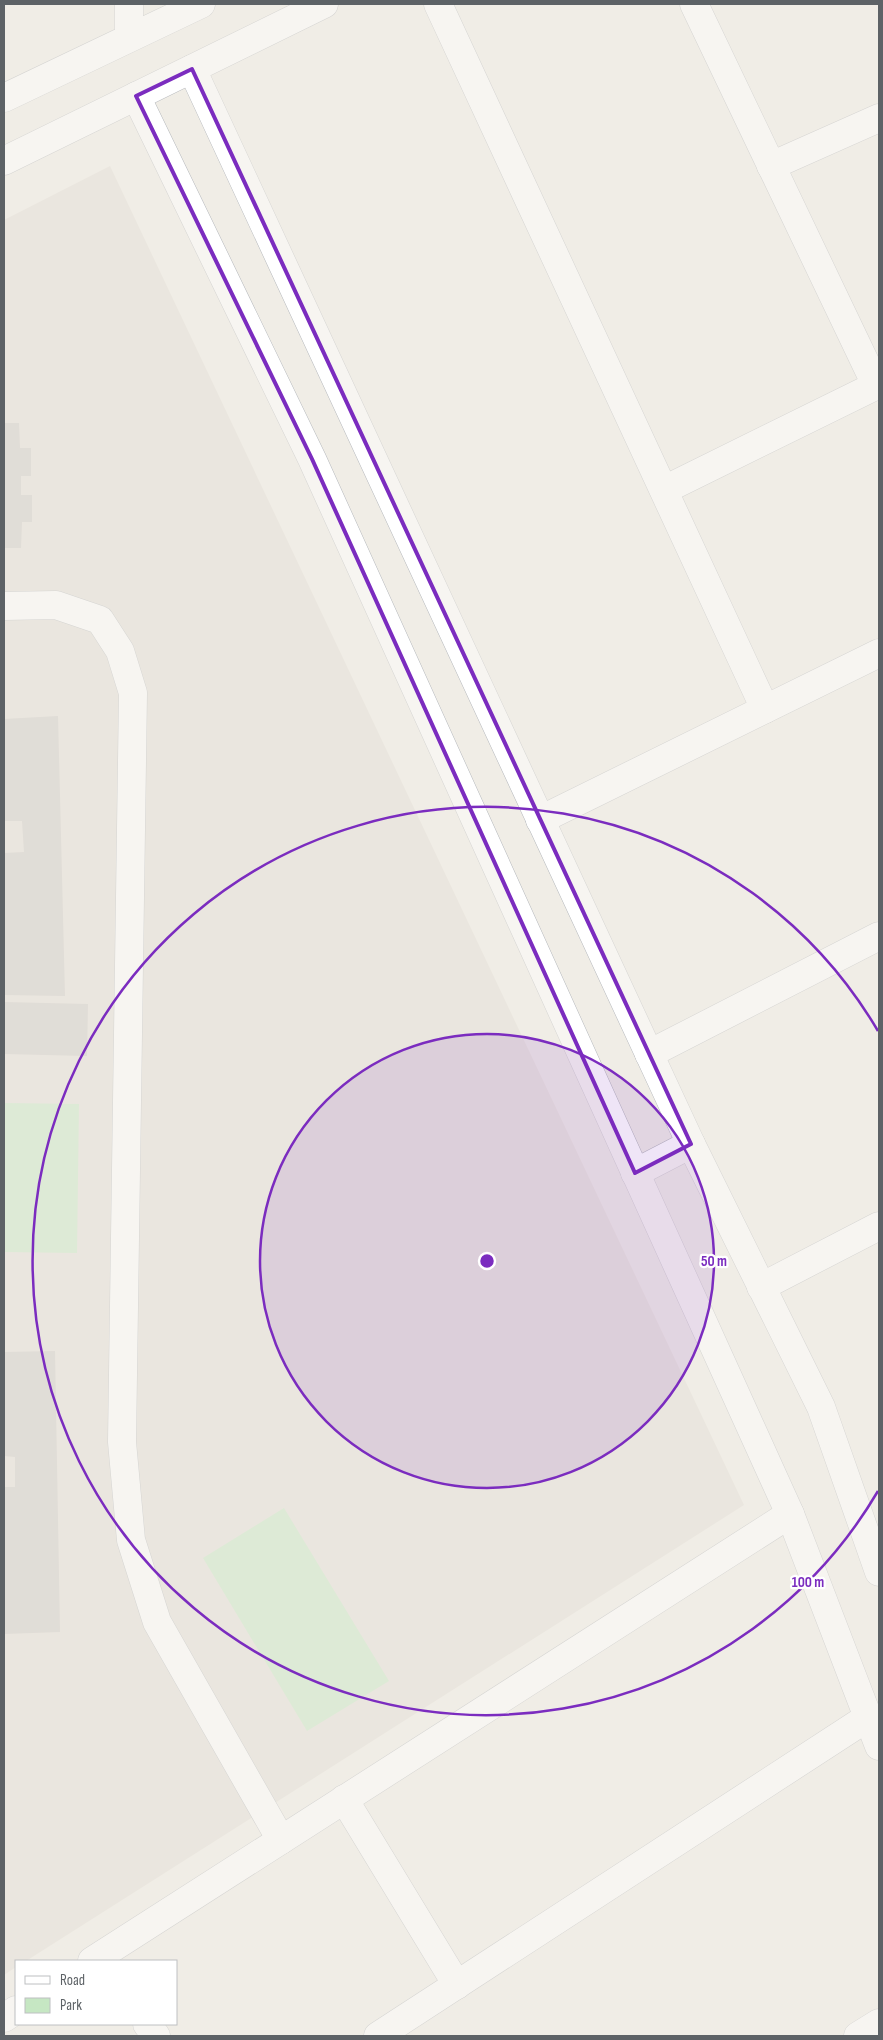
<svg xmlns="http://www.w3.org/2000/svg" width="883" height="2040" font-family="'Sofia Sans Condensed',sans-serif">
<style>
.education{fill:#e2ded7}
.green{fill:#c6e7c3}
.building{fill:#cdc9c5}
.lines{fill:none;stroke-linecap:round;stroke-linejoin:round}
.minor-casing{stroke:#b6b9bd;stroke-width:29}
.minor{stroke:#fff;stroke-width:28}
.marked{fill:none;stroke:#7b2cbf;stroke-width:4;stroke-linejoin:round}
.ring{fill:none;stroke:#7b2cbf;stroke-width:2.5}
.centre{fill:#7b2cbf;stroke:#fff;stroke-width:2.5}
.ring-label{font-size:15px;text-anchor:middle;font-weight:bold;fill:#7b2cbf;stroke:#fff;stroke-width:4.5;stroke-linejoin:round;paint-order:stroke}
</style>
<rect width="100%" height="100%" fill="#f0ede6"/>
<!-- education -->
<polygon class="education" points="110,166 744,1505 26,1961 16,1961 16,1967 4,1975 4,220"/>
<!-- green -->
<g class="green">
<polygon points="4,1103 79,1104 77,1253 4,1252"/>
<polygon points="284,1508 389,1681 307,1731 203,1558"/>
</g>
<!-- building -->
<g class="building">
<polygon points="4,423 19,423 20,448 31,448 31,476 21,476 21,495 32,495 32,522 22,522 21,548 4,548"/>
<polygon points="58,716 65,996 4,995 4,853 24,852 22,821 4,821 4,719"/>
<polygon points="4,1002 88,1004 87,1056 4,1054"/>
<polygon points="55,1351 60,1632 4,1634 4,1487 15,1487 15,1457 4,1456 4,1352"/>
</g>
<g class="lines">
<defs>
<g id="minor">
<polyline points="129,4 129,36"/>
<polyline points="438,4 765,709"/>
<polyline points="694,4 876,385"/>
<polyline points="192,69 691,1144 821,1407 879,1572"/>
<polyline points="136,96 312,459 790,1514 879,1746"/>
<polyline points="4,98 201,4"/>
<polyline points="4,161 324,4"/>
<polyline points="771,166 879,118"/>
<polyline points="664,490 879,384"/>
<polyline points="4,606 56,605 100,620 120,651 133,693 122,1442 131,1540 157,1622 281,1840"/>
<polyline points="540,820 879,653"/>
<polyline points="649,1054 879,936"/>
<polyline points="635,1173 691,1144"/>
<polyline points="761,1287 879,1226"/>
<polyline points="344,1799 457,1985"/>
<polyline points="92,1961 790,1514"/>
<polyline points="4,2018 16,2010"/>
<polyline points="147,2024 156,2036"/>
<polyline points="378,2036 870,1716"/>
<polyline points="858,2036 879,2023"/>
</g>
</defs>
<!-- minor casing -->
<use href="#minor" class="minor-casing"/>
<!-- minor -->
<use href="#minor" class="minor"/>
</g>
<!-- marked area -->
<path d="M0 0H883V2040H0ZM192 69 691 1144 635 1173 312 459 136 96Z" fill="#f0ede6" fill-opacity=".55" fill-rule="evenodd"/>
<path class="marked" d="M192 69 691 1144 635 1173 312 459 136 96Z"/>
<!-- distance rings -->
<circle cx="487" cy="1261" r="227" fill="#7b2cbf" fill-opacity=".12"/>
<g class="ring">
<circle cx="487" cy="1261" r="227"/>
<path d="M878 1491A454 454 0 1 1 878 1031"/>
</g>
<circle cx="487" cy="1261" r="8" class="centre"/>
<g class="ring-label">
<text x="714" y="1266">50 m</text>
<text x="808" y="1587">100 m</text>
</g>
<!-- border -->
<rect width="883" height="2040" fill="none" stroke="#5d6266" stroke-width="10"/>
<!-- legend -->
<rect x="15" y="1960" width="162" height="65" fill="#ffffff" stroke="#bec0c2"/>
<rect x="25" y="1976" width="25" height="8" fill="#ffffff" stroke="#bec0c2"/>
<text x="60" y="1985" font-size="15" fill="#5d6266">Road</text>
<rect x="25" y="1998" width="25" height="15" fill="#c6e7c3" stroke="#bec0c2"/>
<text x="60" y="2010" font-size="15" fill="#5d6266">Park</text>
</svg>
